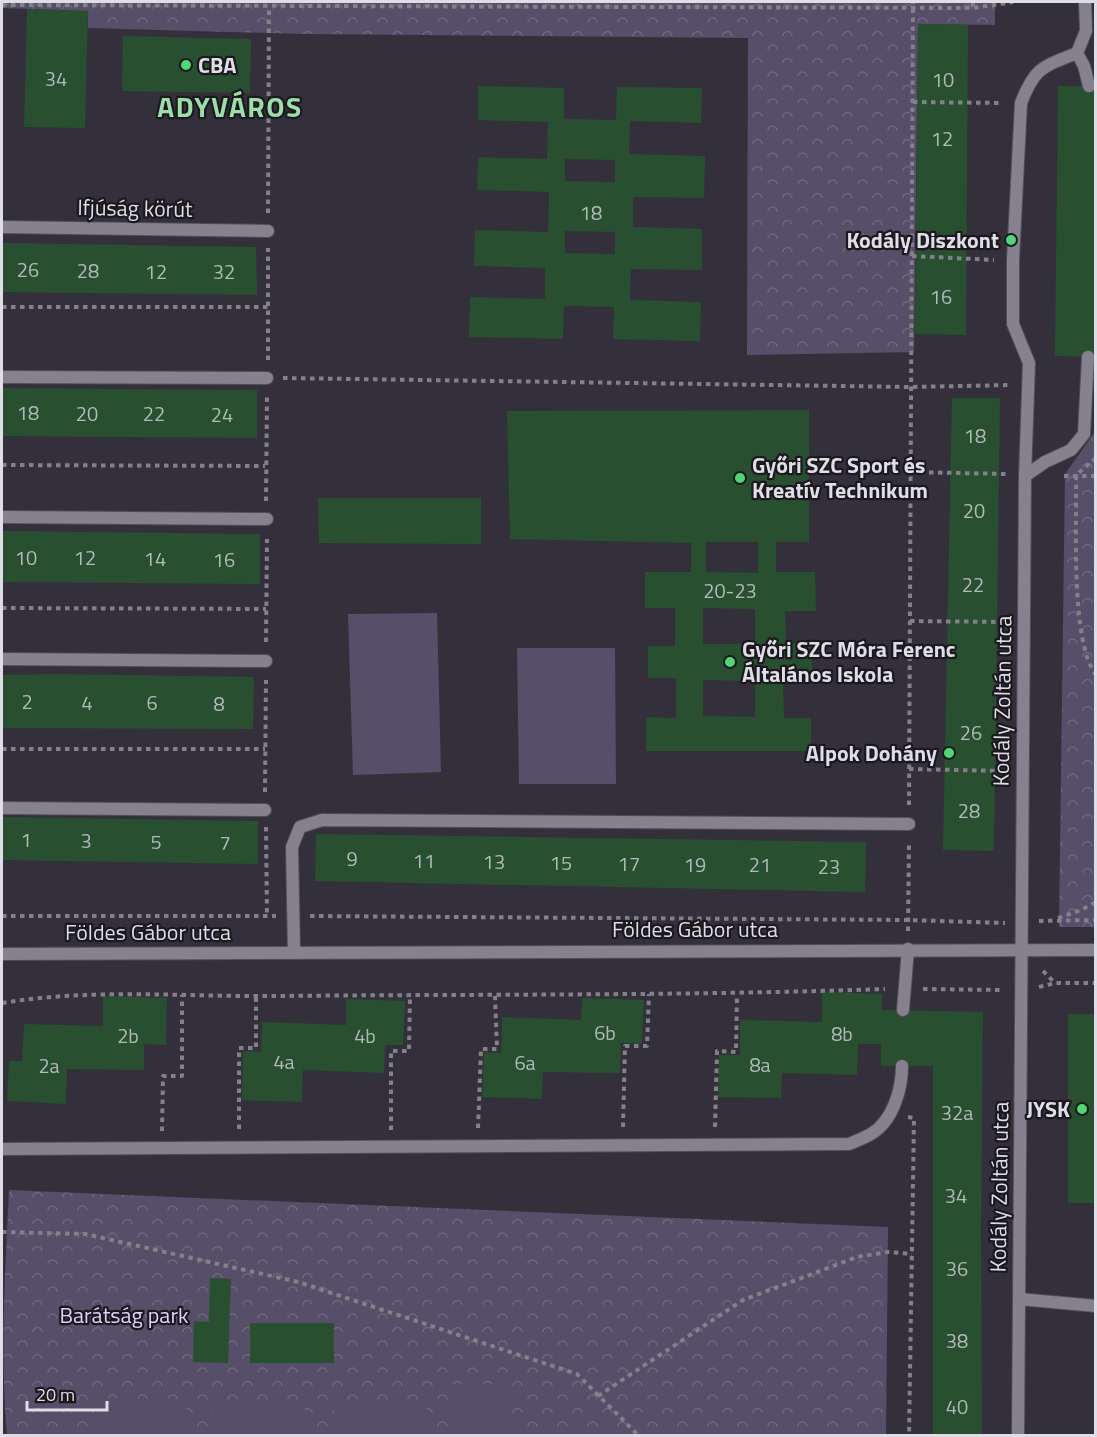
<svg xmlns="http://www.w3.org/2000/svg" width="1097" height="1437" font-family="'Titillium Web',sans-serif">
<style>
.park{fill:url(#park-crowns)}
.garden{fill:#574e69}
.building{fill:#284f30;fill-rule:evenodd}
.lines{fill:none;stroke-linecap:round;stroke-linejoin:round}
.service-casing{stroke:#524f59;stroke-width:14}
.minor-casing{stroke:#524f59;stroke-width:14}
.path{stroke:#83808a;stroke-width:4;stroke-dasharray:4.5 4.5;stroke-linecap:butt}
.service{stroke:#85818f;stroke-width:12}
.minor{stroke:#85818f;stroke-width:12}
.poi-dot{fill:#50d675;stroke:#1b191e;stroke-width:2}
.labels{text-anchor:middle;dominant-baseline:central;stroke-width:4.5;stroke-linejoin:round;paint-order:stroke}
.number-label{font-size:20px;fill:#b1bab8}
.poi-label{font-size:22px;font-weight:bold;fill:#dfdde5;stroke:#1b191e;text-anchor:start}
.street-label{font-size:22px;fill:#dfdde5;stroke:#1b191e}
.park-label{font-size:22px;fill:#ded1fb;stroke:#1b191e}
.district-label{font-size:28px;font-weight:bold;letter-spacing:1.5px;fill:#9cdea8;stroke:#1b191e}
</style>
<defs>
<pattern id="park-crowns" width="20" height="18" patternUnits="userSpaceOnUse" patternTransform="scale(1.5)"><rect width="20" height="18" fill="#574e69"/><path d="M2 6a3 3 0 1 1 6 0M12 15a3 3 0 1 1 6 0" fill="none" stroke="#6f677e"/></pattern>
</defs>
<rect width="100%" height="100%" fill="#34303b"/>
<!-- park -->
<g class="park">
<polygon points="2,2 995,2 995,25 918,24 914,352 747,355 748,38 305,34 88,28 88,11 2,8"/>
<polygon points="1095,432 1095,927 1059,927 1065,474"/>
<path d="M9 1190 888 1227 886 1435 7 1436C0 1355 5 1271 9 1190Z"/>
</g>
<!-- garden -->
<g class="garden">
<polygon points="437,613 441,772 353,775 348,614"/>
<polygon points="517,648 615,648 616,784 519,784"/>
<rect x="448" y="1384" width="61" height="51"/>
<polygon points="95,1398 187,1399 186,1435 95,1435"/>
<polygon points="334,1400 427,1402 427,1435 334,1435"/>
<polygon points="213,1401 305,1402 304,1435 213,1435"/>
</g>
<!-- building -->
<g class="building">
<polygon points="27,9 88,11 85,128 24,127"/>
<polygon points="918,24 968,25 966,335 915,334"/>
<polygon points="123,36 251,39 250,93 122,91"/>
<path d="M478 86 564 88V119L616 120 617 87 702 88 701 123 630 121 629 154 705 156 704 198 633 197V227L702 229V270L631 269 630 300 701 302 700 341 613 339 614 307 564 306 563 339 469 337 470 297 545 299V268L474 266 475 230 548 232 549 192 477 190 478 157 547 159 548 122 478 120ZM565 159 615 160V182L565 181ZM565 231 615 232V254L565 253Z"/>
<polygon points="1058,86 1095,86 1095,357 1055,356"/>
<polygon points="2,243 256,247 257,295 2,292"/>
<polygon points="2,388 257,390 257,438 2,436"/>
<polygon points="952,398 1000,398 994,851 943,850"/>
<path d="M809 410V542H776V572H815L816 611H785L786 643H812V680H783L784 718H811V751H646V717L676 718V678H648V646H675V608H645V572H691V543L510 539 507 411ZM706 542H758V573L706 572ZM703 608 755 609V644H703ZM703 680 755 681V717L703 716Z"/>
<polygon points="318,498 481,498 481,544 319,543"/>
<polygon points="2,531 260,534 260,584 2,582"/>
<polygon points="54,674 254,677 253,729 2,728 2,675"/>
<polygon points="2,817 258,821 258,864 2,860"/>
<polygon points="316,834 866,842 865,892 315,881"/>
<polygon points="822,992 882,994 882,1010 983,1012 981,1233 982,1436 933,1436 933,1066 881,1066 881,1044 858,1044 857,1075 782,1073 781,1098 718,1097 719,1055 740,1055 740,1020 822,1022"/>
<polygon points="103,996 167,998 166,1045 144,1044 144,1070 67,1069 66,1104 7,1101 9,1061 22,1061 24,1024 103,1026"/>
<polygon points="582,998 644,1000 642,1044 621,1043 620,1073 543,1072 542,1099 482,1097 484,1052 501,1053 502,1017 581,1020"/>
<polygon points="346,999 405,1001 403,1045 385,1045 384,1073 303,1070 302,1102 242,1100 243,1051 261,1052 262,1022 346,1025"/>
<rect x="1068" y="1014" width="27" height="189"/>
<polygon points="210,1278 231,1279 228,1363 193,1362 194,1321 209,1322"/>
<rect x="250" y="1323" width="84" height="40"/>
</g>
<g class="lines">
<defs>
<g id="service">
<polyline points="1077,53 1084,66 1089,86"/>
<polyline points="2,227 268,231"/>
<polyline points="2,377 267,378"/>
<polyline points="1025,476 1045,462 1071,450 1084,434 1088,357"/>
<polyline points="2,517 267,519"/>
<polyline points="2,659 266,661"/>
<polyline points="2,808 265,810"/>
<polyline points="294,952 292,847 300,827 322,820 909,824"/>
<polyline points="903,1010 908,949"/>
<path d="M2 1149 849 1144C856 1141 864 1138 871 1134 893 1121 902 1089 902 1066"/>
<polyline points="1019,1299 1096,1306"/>
<path d="M1018 1436 1025 476 1029 363 1013 324V260L1021 103C1035 67 1042 67 1077 53L1086 31 1085 2"/>
</g>
<polyline id="minor" points="2,954 1096,950"/>
</defs>
<!-- service casing -->
<use href="#service" class="service-casing"/>
<!-- minor casing -->
<use href="#minor" class="minor-casing"/>
<!-- path -->
<g class="path">
<polyline points="973,2 973,8"/>
<polyline points="2,5 973,8 1013,2"/>
<polyline points="913,102 1002,103"/>
<polyline points="268,213 269,6"/>
<polyline points="912,256 994,260"/>
<polyline points="2,307 268,307"/>
<polyline points="268,360 268,248"/>
<polyline points="283,378 911,387 1011,385"/>
<path d="M1096 458 1076 475C1077 520 1070 642 1096 675"/>
<polyline points="2,465 265,466"/>
<polyline points="911,472 1006,474"/>
<polyline points="1064,476 1096,476"/>
<polyline points="266,501 267,395"/>
<polyline points="2,608 266,609"/>
<polyline points="910,621 1005,622"/>
<polyline points="266,642 267,539"/>
<polyline points="2,749 265,749"/>
<polyline points="909,769 1004,771"/>
<polyline points="265,792 266,680"/>
<polyline points="909,805 913,2"/>
<polyline points="266,827 267,916"/>
<polyline points="2,916 276,916"/>
<polyline points="310,916 908,920 1005,923"/>
<polyline points="1058,918 1081,910 1096,902"/>
<polyline points="1039,921 1096,920"/>
<polyline points="908,931 909,842"/>
<polyline points="1043,971 1055,983"/>
<polyline points="1039,987 1055,983 1096,983"/>
<polyline points="923,989 1002,990"/>
<path d="M2 1003C93 988 185 997 278 996 480 994 683 996 885 989"/>
<polyline points="908,1117 914,1118 909,1436"/>
<polyline points="623,1127 625,1046 647,1046 649,994"/>
<polyline points="715,1127 717,1051 736,1052 737,994"/>
<polyline points="478,1128 481,1049 497,1049 495,996"/>
<polyline points="239,1129 239,1048 256,1048 256,997"/>
<polyline points="391,1130 391,1051 409,1051 410,995"/>
<polyline points="162,1131 163,1076 182,1076 182,995"/>
<polyline points="2,1232 85,1234 298,1282 577,1374 639,1436"/>
<polyline points="598,1396 743,1300 857,1257 888,1252 912,1254"/>
</g>
<!-- service -->
<use href="#service" class="service"/>
<!-- minor -->
<use href="#minor" class="minor"/>
</g>
<!-- markers -->
<g class="poi-dot">
<circle cx="186" cy="65" r="6"/>
<circle cx="1011" cy="240" r="6"/>
<circle cx="740" cy="478" r="6"/>
<circle cx="730" cy="662" r="6"/>
<circle cx="949" cy="753" r="6"/>
<circle cx="1082" cy="1109" r="6"/>
</g>
<g class="labels">
<!-- number labels -->
<g class="number-label">
<text x="56" y="78">34</text>
<text x="943" y="79">10</text>
<text x="942" y="138">12</text>
<text x="591" y="212">18</text>
<text x="28" y="269">26</text>
<text x="88" y="270">28</text>
<text x="156" y="271">12</text>
<text x="224" y="271">32</text>
<text x="941" y="296">16</text>
<text x="28" y="412">18</text>
<text x="87" y="413">20</text>
<text x="154" y="413">22</text>
<text x="222" y="414">24</text>
<text x="975" y="435">18</text>
<text x="974" y="510">20</text>
<text x="26" y="557">10</text>
<text x="85" y="557">12</text>
<text x="155" y="558">14</text>
<text x="224" y="559">16</text>
<text x="973" y="584">22</text>
<text x="730" y="590">20-23</text>
<text x="27" y="701">2</text>
<text x="87" y="702">4</text>
<text x="152" y="702">6</text>
<text x="219" y="703">8</text>
<text x="971" y="732">26</text>
<text x="969" y="810">28</text>
<text x="26" y="839">1</text>
<text x="86" y="840">3</text>
<text x="156" y="841">5</text>
<text x="225" y="842">7</text>
<text x="352" y="858">9</text>
<text x="424" y="860">11</text>
<text x="494" y="861">13</text>
<text x="561" y="862">15</text>
<text x="629" y="863">17</text>
<text x="695" y="864">19</text>
<text x="760" y="864">21</text>
<text x="829" y="866">23</text>
<text x="605" y="1032">6b</text>
<text x="842" y="1033">8b</text>
<text x="128" y="1035">2b</text>
<text x="365" y="1035">4b</text>
<text x="284" y="1061">4a</text>
<text x="525" y="1062">6a</text>
<text x="760" y="1064">8a</text>
<text x="49" y="1065">2a</text>
<text x="957" y="1112">32a</text>
<text x="956" y="1195">34</text>
<text x="957" y="1268">36</text>
<text x="957" y="1340">38</text>
<text x="957" y="1406">40</text>
</g>
<!-- poi labels -->
<g class="poi-label">
<text x="198" y="65">CBA</text>
<text x="999" y="240" text-anchor="end">Kodály Diszkont</text>
<text x="752" y="465">Győri SZC Sport és<tspan x="752" dy="25">Kreatív Technikum</tspan></text>
<text x="742" y="649">Győri SZC Móra Ferenc<tspan x="742" dy="25">Általános Iskola</tspan></text>
<text x="937" y="753" text-anchor="end">Alpok Dohány</text>
<text x="1070" y="1109" text-anchor="end">JYSK</text>
</g>
<!-- street labels -->
<g class="street-label">
<text transform="translate(135 208) rotate(1)">Ifjúság körút</text>
<text transform="translate(1002 701) rotate(-89)">Kodály Zoltán utca</text>
<text x="695" y="929">Földes Gábor utca</text>
<text x="148" y="932">Földes Gábor utca</text>
<text transform="translate(999 1187) rotate(-89)">Kodály Zoltán utca</text>
</g>
<!-- park labels -->
<g class="park-label">
<text x="124" y="1315">Barátság park</text>
</g>
<!-- district labels -->
<g class="district-label">
<text x="230" y="106">ADYVÁROS</text>
</g>
</g>
<!-- border -->
<rect width="1097" height="1437" fill="none" stroke="#dfdde5" stroke-width="6"/>
<!-- scale -->
<path d="M27 1401v9h80v-9" fill="none" stroke="#dfdde5" stroke-width="3"/>
<text x="36" y="1401" font-size="18" fill="#dfdde5" stroke="#1b191e" stroke-width="4.5" paint-order="stroke">20 m</text>
</svg>
